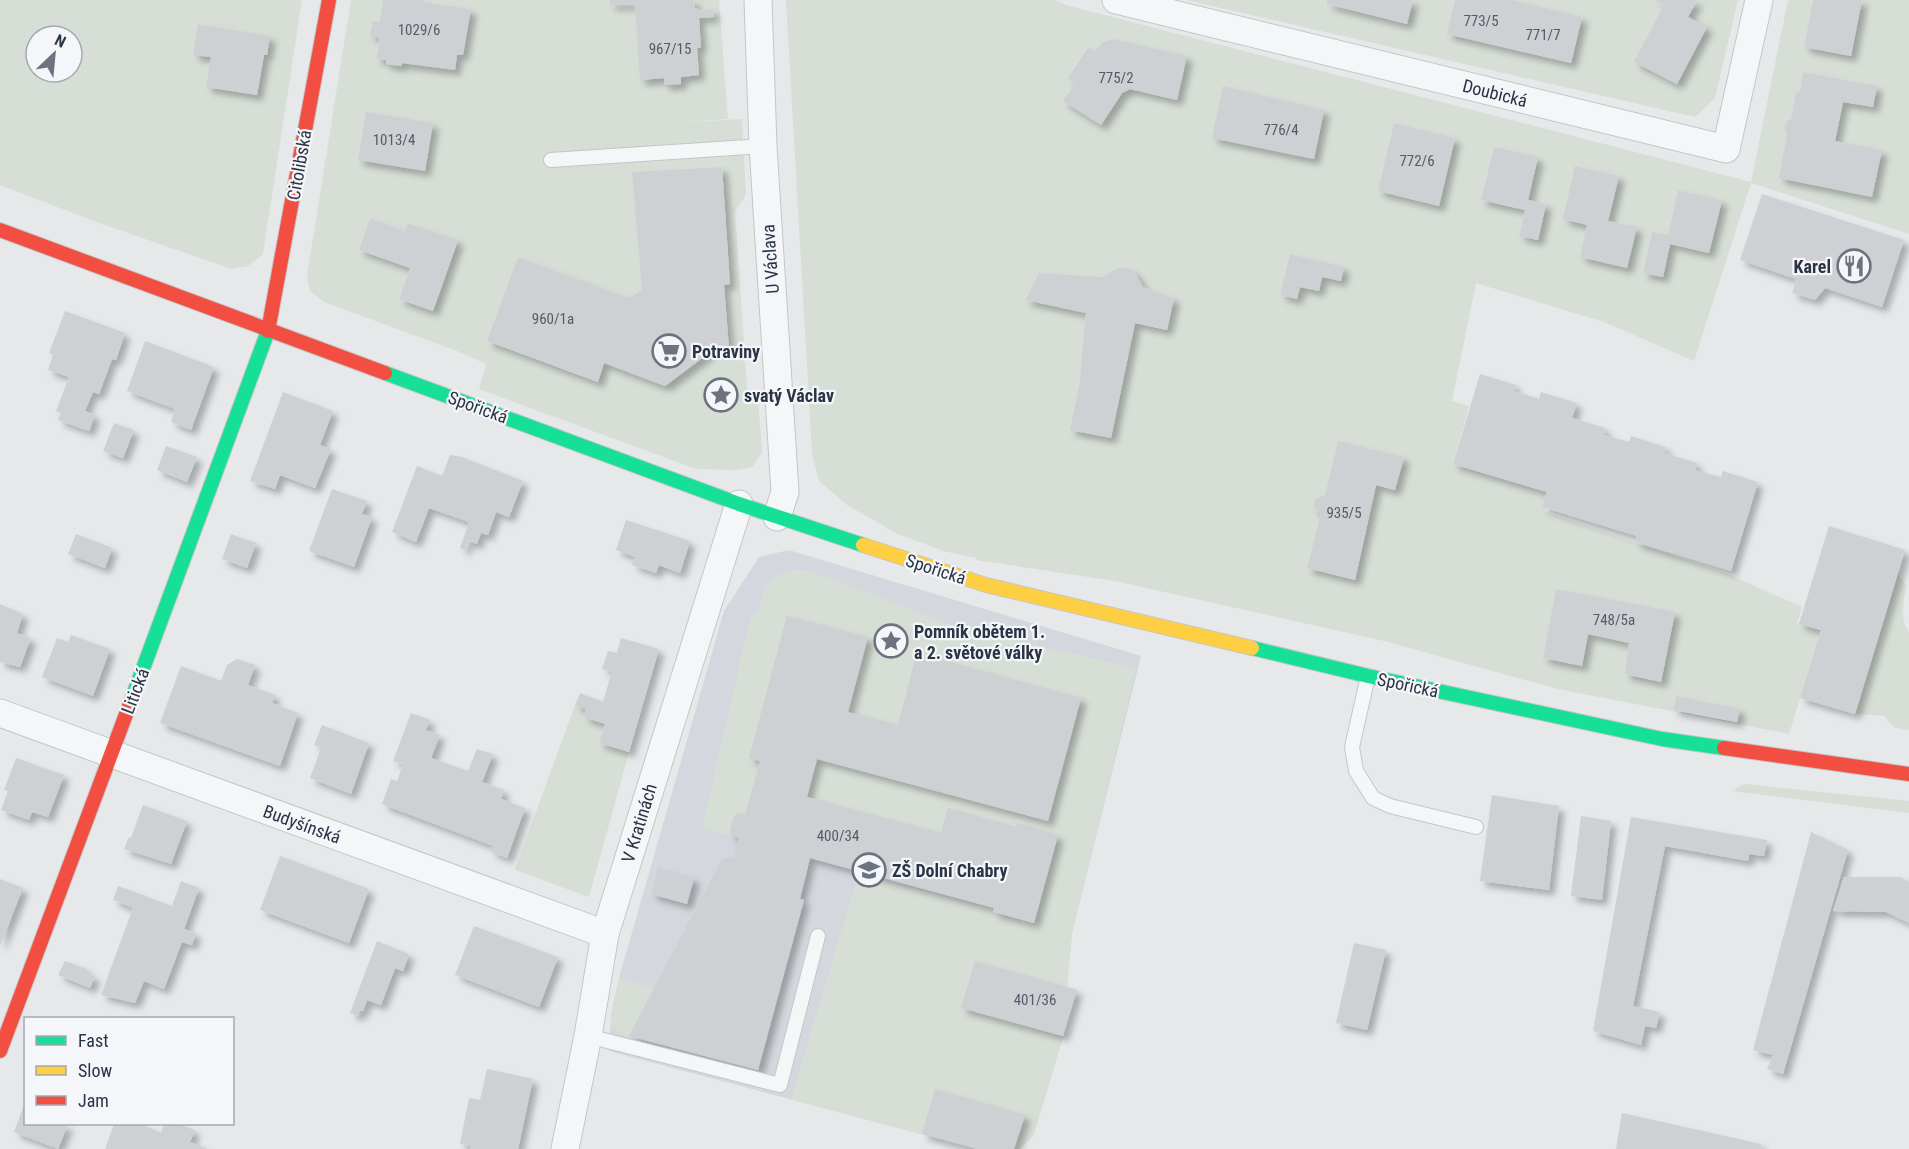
<svg xmlns="http://www.w3.org/2000/svg" width="1909" height="1149" font-family="'Roboto Condensed',sans-serif">
<style>
.built{fill:#d4d7dd}
.green{fill:#d6ded6;fill-rule:evenodd}
.building{fill:#ced0d3;filter:url(#shadow)}
.lines{fill:none;stroke-linecap:round;stroke-linejoin:round}
.lane-casing{stroke:#c4c6c8;stroke-width:16}
.street-casing{stroke:#c4c6c8;stroke-width:29}
.fast-casing{stroke:#c4c6c8;stroke-width:16}
.slow-casing{stroke:#c4c6c8;stroke-width:16}
.jam-casing{stroke:#c4c6c8;stroke-width:16}
.lane{stroke:#f5f6f7;stroke-width:14}
.street{stroke:#f5f6f7;stroke-width:27}
.fast{stroke:#16e098;stroke-width:14}
.slow{stroke:#ffcf43;stroke-width:14}
.jam{stroke:#f24e42;stroke-width:14}
.labels{text-anchor:middle;dominant-baseline:central;stroke-width:4.5;stroke-linejoin:round;paint-order:stroke}
.number-label{font-size:15px;fill:#545c69}
.street-label{font-size:18px;fill:#2b3445;stroke:#f4f6f9}
.poi-label{font-size:18px;font-weight:bold;fill:#2b3445;stroke:#f4f6f9;text-anchor:start}
</style>
<defs>
<filter id="shadow"><feDropShadow dx="5.5" dy="5.5" stdDeviation="3" flood-color="#0004"/></filter>
</defs>
<rect width="100%" height="100%" fill="#e6e8ea"/>
<!-- built -->
<polygon class="built" points="789,550 1141,656 1072,933 1067,987 1077,990 1034,1134 1020,1149 977,1149 609,1051 611,1015 619,978 724,611 759,557"/>
<!-- green -->
<g class="green">
<path d="M0 0H302L263 254 248 266 232 269 99 223 0 185ZM198 24 270 36 267 54 264 55 257 95 206 87 211 57 193 54ZM36 36H72V72H36Z"/>
<path d="M351 0H383L376 59 386 60V64L401 66 402 63 455 69 457 55H463L470 9 423 2V0H610L611 5 635 4 640 79 664 78 665 85 681 84V77L699 75 697 48H701L699 18 714 16 713 9 698 10V8H695L694 0H719L728 119 670 123 742 119 746 195 735 211 747 388 758 398 762 452 752 467 736 470 696 469 479 389 486 364 457 351 324 302 310 291 307 276ZM722 167 730 284 724 285 729 349 604 363 597 382 487 341 519 257 629 298 642 290 632 172ZM370 218 406 231 409 223 458 240 433 311 399 299 410 268 359 250Z"/>
<path d="M786 0H1055L1066 5 1751 182 1788 0H1813L1804 47 1851 56 1862 0H1909V234L1751 183 1694 361 1604 322 1476 283 1452 401 1469 406 1453 464 1547 492 1545 512 1728 574 1802 607 1797 623 1821 630 1789 734 1558 689 1384 641 1115 581 976 560V558L943 551 896 533 847 505 819 481 812 453ZM1113 39 1186 57 1177 100 1130 89 1122 93 1101 125 1064 101 1075 82 1068 78 1087 47 1095 51 1103 42ZM1804 72 1876 86 1873 107 1843 102 1835 141 1881 150 1872 196 1779 178 1787 134 1786 122 1791 119 1796 92H1800ZM1223 86 1324 110 1314 158ZM1394 123 1455 138 1439 206 1378 191ZM1494 147 1537 157 1528 200 1546 204 1538 240 1519 235 1525 210 1481 200ZM1576 166 1619 176 1608 221 1637 227 1627 267 1580 257 1587 225 1563 219ZM1678 190 1722 200 1709 253 1670 244 1663 277 1643 273 1652 232 1668 235ZM1290 254 1344 267 1322 277 1319 291 1300 287 1297 299 1280 295ZM1123 267 1134 271 1143 287 1174 298 1167 330 1135 323 1111 438 1079 387 1086 313 1025 299 1039 273 1102 277 1117 268ZM1338 441 1404 457 1395 490 1376 485 1355 580 1307 568 1321 513 1317 512 1313 506 1315 499 1325 495ZM1556 589 1675 613 1661 682 1625 674 1629 643 1588 634 1582 666 1543 658ZM1676 696 1739 709 1737 722 1673 710Z"/>
<polygon points="1186,0 1327,0 1327,4 1407,24 1413,0 1455,0 1448,34 1571,63 1582,17 1513,0 1654,0 1664,5 1635,62 1677,84 1707,27 1688,17 1697,0 1738,0 1715,98 1695,117"/>
<path d="M791 570H805L835 580 960 628 1136 668 1072 933 1067 987 1077 990 1034 1134 1020 1149H977L791 1099 858 875 993 909 992 913 1034 923 1058 835 1017 823 1016 827 948 808 941 833 807 797 817 759 1080 698 917 653 898 725 848 712 867 637 787 616 749 758 760 761 745 815 738 813 734 816 730 832 732 836 702 828 750 619C771 597 752 582 791 570Z"/>
<path d="M1898 574 1906 585C1904 601 1899 619 1909 632V730C1896 729 1891 727 1885 716L1855 714Z"/>
<polygon points="575,705 586,709 584,717 605,724 600,743 629,752 589,897 515,870"/>
<polygon points="1745,784 1909,801 1909,813 1731,791"/>
<polygon points="619,978 654,988 629,1036 621,1034 611,1024 611,1015"/>
</g>
<!-- building -->
<g class="building">
<polygon points="383,0 423,0 423,2 471,9 463,55 457,55 455,70 402,63 401,66 386,64 386,60 376,59 380,38 370,36 373,21 380,22"/>
<polygon points="610,0 694,0 695,8 698,8 698,10 713,9 714,17 699,18 701,48 697,48 699,75 681,77 681,84 664,85 664,78 640,80 635,4 610,5"/>
<polygon points="1327,0 1413,0 1407,24 1327,4"/>
<polygon points="1455,0 1513,0 1582,17 1571,63 1447,34"/>
<polygon points="1654,0 1697,0 1688,17 1707,27 1677,84 1634,62 1664,5"/>
<polygon points="1813,0 1862,0 1851,56 1804,47"/>
<polygon points="198,24 270,36 267,55 264,55 257,95 206,87 211,57 193,55"/>
<polygon points="1113,39 1187,56 1177,100 1130,89 1122,93 1101,125 1063,101 1075,83 1068,78 1088,47 1095,51 1103,42"/>
<polygon points="1803,72 1877,86 1873,107 1843,102 1835,141 1882,150 1872,197 1779,178 1787,134 1785,130 1786,122 1791,119 1796,91 1800,92"/>
<polygon points="1223,86 1324,110 1314,159 1212,138"/>
<polygon points="366,112 433,123 425,171 358,160"/>
<polygon points="1394,123 1455,138 1439,206 1378,191"/>
<polygon points="1494,147 1538,157 1528,200 1546,204 1538,240 1519,236 1525,210 1481,200"/>
<polygon points="1575,166 1619,176 1608,221 1637,227 1627,268 1580,257 1587,225 1563,219"/>
<polygon points="722,167 730,284 724,285 729,349 713,350 665,386 604,363 598,382 487,341 518,257 629,298 642,290 632,172"/>
<polygon points="1678,190 1722,200 1709,253 1670,244 1663,277 1643,273 1652,232 1668,235"/>
<polygon points="1762,194 1904,240 1882,307 1825,288 1815,300 1792,293 1796,279 1740,260"/>
<polygon points="370,218 405,231 408,223 458,240 433,311 399,299 410,268 359,250"/>
<polygon points="1290,254 1344,267 1341,281 1322,277 1319,291 1300,287 1297,299 1280,295"/>
<polygon points="1123,267 1134,271 1143,287 1174,298 1167,330 1135,323 1111,438 1070,430 1079,387 1086,313 1025,300 1039,273 1102,277 1117,268"/>
<polygon points="65,311 125,333 116,360 112,359 99,394 93,392 85,411 95,415 89,431 58,420 61,413 56,411 69,377 48,370 53,355 49,353"/>
<polygon points="145,341 214,367 191,430 171,422 175,409 127,391"/>
<polygon points="1480,374 1516,385 1514,391 1539,399 1541,392 1577,403 1572,418 1605,428 1604,435 1629,442 1631,436 1666,447 1664,453 1697,463 1695,470 1721,477 1723,471 1758,482 1731,571 1635,542 1637,536 1542,507 1547,492 1453,464"/>
<polygon points="283,392 333,411 320,445 331,449 315,488 280,475 275,489 250,481"/>
<polygon points="114,423 134,430 123,458 103,451"/>
<polygon points="1338,441 1404,457 1395,490 1376,485 1355,580 1307,568 1321,513 1317,512 1313,506 1315,499 1325,495"/>
<polygon points="166,446 197,457 187,482 157,470"/>
<polygon points="450,455 462,457 523,481 509,517 496,512 488,535 481,533 477,544 468,541 465,550 460,548 469,522 429,508 416,542 392,532 417,466 442,476"/>
<polygon points="332,489 367,501 362,514 372,517 354,567 309,551"/>
<polygon points="626,520 690,541 680,573 659,565 656,573 632,565 635,557 616,550"/>
<polygon points="1829,526 1905,550 1855,714 1800,698 1821,630 1799,624"/>
<polygon points="76,534 112,548 105,568 68,554"/>
<polygon points="231,534 256,543 247,568 222,559"/>
<polygon points="1556,589 1675,612 1661,682 1625,674 1629,643 1588,634 1582,666 1543,658"/>
<polygon points="0,604 23,614 17,633 31,638 20,667 0,662"/>
<polygon points="787,616 868,637 848,712 898,725 917,653 1081,698 1048,821 817,759 807,797 941,833 948,808 1016,827 1017,823 1058,835 1034,923 993,912 994,908 810,858 800,899 804,900 758,1070 629,1036 722,859 736,856 734,855 739,838 732,836 730,832 734,816 738,813 745,815 760,761 749,758"/>
<polygon points="71,635 110,649 93,696 42,677 57,638 68,642"/>
<polygon points="621,638 659,649 629,752 599,743 605,724 584,717 586,709 575,705 580,693 603,702 612,671 602,669 608,651 617,653"/>
<polygon points="237,659 255,665 248,685 275,695 272,703 298,713 280,766 160,723 181,666 221,681 227,665"/>
<polygon points="1676,696 1740,709 1737,722 1673,710"/>
<polygon points="411,713 430,720 426,730 440,735 431,758 468,771 477,749 493,754 482,782 504,790 501,799 525,808 507,858 490,851 493,846 382,804 391,779 397,781 403,764 393,761"/>
<polygon points="322,725 369,743 351,794 310,778 321,748 314,745"/>
<polygon points="16,758 64,775 48,817 32,812 29,820 1,810 8,791 4,790"/>
<polygon points="1492,795 1559,806 1549,890 1480,881"/>
<polygon points="143,805 187,821 171,864 124,849 129,837 131,838"/>
<polygon points="1581,816 1611,821 1602,900 1571,896"/>
<polygon points="1631,817 1767,840 1764,856 1749,854 1748,861 1665,846 1633,1006 1660,1012 1656,1028 1645,1026 1641,1045 1593,1031"/>
<polygon points="1811,832 1848,850 1783,1074 1767,1069 1773,1055 1753,1050"/>
<polygon points="280,856 369,889 349,943 260,910"/>
<polygon points="658,868 694,878 687,904 651,894"/>
<polygon points="1844,877 1901,877 1909,882 1909,923 1886,912 1833,911"/>
<polygon points="0,879 23,888 0,946"/>
<polygon points="181,881 199,888 184,929 196,933 192,945 182,942 164,989 144,981 135,1003 101,995 133,908 113,900 118,886 172,906"/>
<polygon points="474,926 558,957 539,1007 455,975"/>
<polygon points="377,941 409,954 403,971 395,968 381,1005 367,1000 363,1011 360,1010 358,1016 350,1013"/>
<polygon points="1354,943 1386,950 1367,1030 1336,1023"/>
<polygon points="65,961 87,969 85,973 95,976 90,988 58,975"/>
<polygon points="975,961 1077,990 1063,1036 961,1008"/>
<polygon points="487,1069 533,1079 518,1149 470,1149 471,1146 460,1144 469,1098 480,1100"/>
<polygon points="935,1089 1025,1115 1014,1149 977,1149 922,1134"/>
<polygon points="25,1102 26,1124 68,1124 58,1149 14,1132"/>
<polygon points="1622,1113 1761,1144 1760,1149 1616,1149"/>
<polygon points="114,1124 141,1124 161,1133 164,1124 178,1124 195,1130 190,1142 208,1149 105,1149"/>
</g>
<g class="lines">
<defs>
<g id="lane">
<polyline points="551,160 763,146"/>
<polyline points="1368,676 1352,747 1356,771 1373,798 1390,806 1476,827"/>
<polyline points="588,1036 780,1085 818,936"/>
</g>
<g id="street">
<polyline points="758,0 763,146 785,492 777,517"/>
<polyline points="1116,0 1726,149 1759,0"/>
<polyline points="0,713 605,934"/>
<polyline points="565,1149 588,1036 605,934 739,504"/>
</g>
<g id="fast">
<polyline points="385,373 739,504 863,545"/>
<polyline points="1252,648 1368,676 1662,739 1724,748"/>
<polyline points="131,701 268,331"/>
</g>
<polyline id="slow" points="863,545 986,585 1252,648"/>
<g id="jam">
<polyline points="0,230 385,373"/>
<polyline points="268,331 329,0"/>
<polyline points="1724,748 1909,774"/>
<polyline points="0,1051 131,701"/>
</g>
</defs>
<!-- lane casing -->
<use href="#lane" class="lane-casing"/>
<!-- street casing -->
<use href="#street" class="street-casing"/>
<!-- fast casing -->
<use href="#fast" class="fast-casing"/>
<!-- slow casing -->
<use href="#slow" class="slow-casing"/>
<!-- jam casing -->
<use href="#jam" class="jam-casing"/>
<!-- lane -->
<use href="#lane" class="lane"/>
<!-- street -->
<use href="#street" class="street"/>
<!-- fast -->
<use href="#fast" class="fast"/>
<!-- slow -->
<use href="#slow" class="slow"/>
<!-- jam -->
<use href="#jam" class="jam"/>
</g>
<!-- icons -->
<defs>
<symbol id="restaurant-ring" viewBox="-11 -11 22 22"><circle r="9.5" fill="#f4f6f9" stroke="#6c737f" stroke-width="1.5"/><path d="M-5-6h1v4h1v-4h1v4h1v-4h1v5L-1.5 .5V6h-2V.5L-5-1ZM5-6V6H3V1.5H1.5Q1.5-4 5-6Z" fill="#6c737f"/></symbol>
<symbol id="supermarket-ring" viewBox="-11 -11 22 22"><circle r="9.5" fill="#f4f6f9" stroke="#6c737f" stroke-width="1.5"/><path d="M-6-5.5h2.5l.6 2H6L4.5 2H-2.5L-4.4-4H-6ZM-1.5 3.2a1.3 1.3 0 1 0 .1 0ZM3 3.2a1.3 1.3 0 1 0 .1 0Z" fill="#6c737f"/></symbol>
<symbol id="sight-ring" viewBox="-11 -11 22 22"><circle r="9.5" fill="#f4f6f9" stroke="#6c737f" stroke-width="1.5"/><path d="M0-6L1.8-2.2L6-1.7L2.9 1.2L3.7 5.4L0 3.3L-3.7 5.4L-2.9 1.2L-6-1.7L-1.8-2.2Z" fill="#6c737f"/></symbol>
<symbol id="school-ring" viewBox="-11 -11 22 22"><circle r="9.5" fill="#f4f6f9" stroke="#6c737f" stroke-width="1.5"/><path d="M0-5L7-2L0 1L-7-2ZM-4 1L0 2.5L4 1V4Q0 6-4 4Z" fill="#6c737f"/></symbol>
</defs>
<g fill-rule="evenodd">
<use href="#restaurant-ring" x="1835" y="247" width="38" height="38"/>
<use href="#supermarket-ring" x="650" y="332" width="38" height="38"/>
<use href="#sight-ring" x="702" y="376" width="38" height="38"/>
<use href="#sight-ring" x="872" y="622" width="38" height="38"/>
<use href="#school-ring" x="850" y="851" width="38" height="38"/>
</g>
<g class="labels">
<!-- number labels -->
<g class="number-label">
<text x="1481" y="21">773/5</text>
<text x="419" y="30">1029/6</text>
<text x="1543" y="35">771/7</text>
<text x="670" y="49">967/15</text>
<text x="1116" y="78">775/2</text>
<text x="1281" y="130">776/4</text>
<text x="394" y="140">1013/4</text>
<text x="1417" y="161">772/6</text>
<text x="553" y="319">960/1a</text>
<text x="1344" y="513">935/5</text>
<text x="1614" y="620">748/5a</text>
<text x="838" y="836">400/34</text>
<text x="1035" y="1000">401/36</text>
</g>
<!-- street labels -->
<g class="street-label">
<text transform="translate(1495 93) rotate(14)">Doubická</text>
<text transform="translate(299 165) rotate(-80)">Citolibská</text>
<text transform="translate(770 259) rotate(-94)">U Václava</text>
<text transform="translate(478 407) rotate(20)">Spořická</text>
<text transform="translate(936 569) rotate(18)">Spořická</text>
<text transform="translate(1408 685) rotate(12)">Spořická</text>
<text transform="translate(135 691) rotate(-69)">Litická</text>
<text transform="translate(639 823) rotate(-73)">V Kratinách</text>
<text transform="translate(302 824) rotate(20)">Budyšínská</text>
</g>
<!-- poi labels -->
<g class="poi-label">
<text x="1831" y="266" text-anchor="end">Karel</text>
<text x="692" y="351">Potraviny</text>
<text x="744" y="395">svatý Václav</text>
<text x="914" y="631">Pomník obětem 1.<tspan x="914" dy="21">a 2. světové války</tspan></text>
<text x="892" y="870">ZŠ Dolní Chabry</text>
</g>
</g>
<!-- legend -->
<rect x="24" y="1017" width="210" height="108" fill="#f4f6f9" stroke="#a4a8b1" stroke-width="1.5"/>
<rect x="36" y="1036" width="30" height="9" fill="#16e098" stroke="#a4a8b1" stroke-width="1.5"/>
<text x="78" y="1047" font-size="18" fill="#2b3445">Fast</text>
<rect x="36" y="1066" width="30" height="9" fill="#ffcf43" stroke="#a4a8b1" stroke-width="1.5"/>
<text x="78" y="1077" font-size="18" fill="#2b3445">Slow</text>
<rect x="36" y="1096" width="30" height="9" fill="#f24e42" stroke="#a4a8b1" stroke-width="1.5"/>
<text x="78" y="1107" font-size="18" fill="#2b3445">Jam</text>
<!-- north arrow -->
<g transform="translate(54 54) rotate(26)"><circle r="28" fill="#f4f6f9" stroke="#a4a8b1" stroke-width="1.5"/>
<path d="M0-4.5L10 22L0 15L-10 22Z" fill="#6c737f"/>
<text y="-9" font-size="16" font-weight="bold" text-anchor="middle" fill="#2b3445">N</text>
</g>
</svg>
